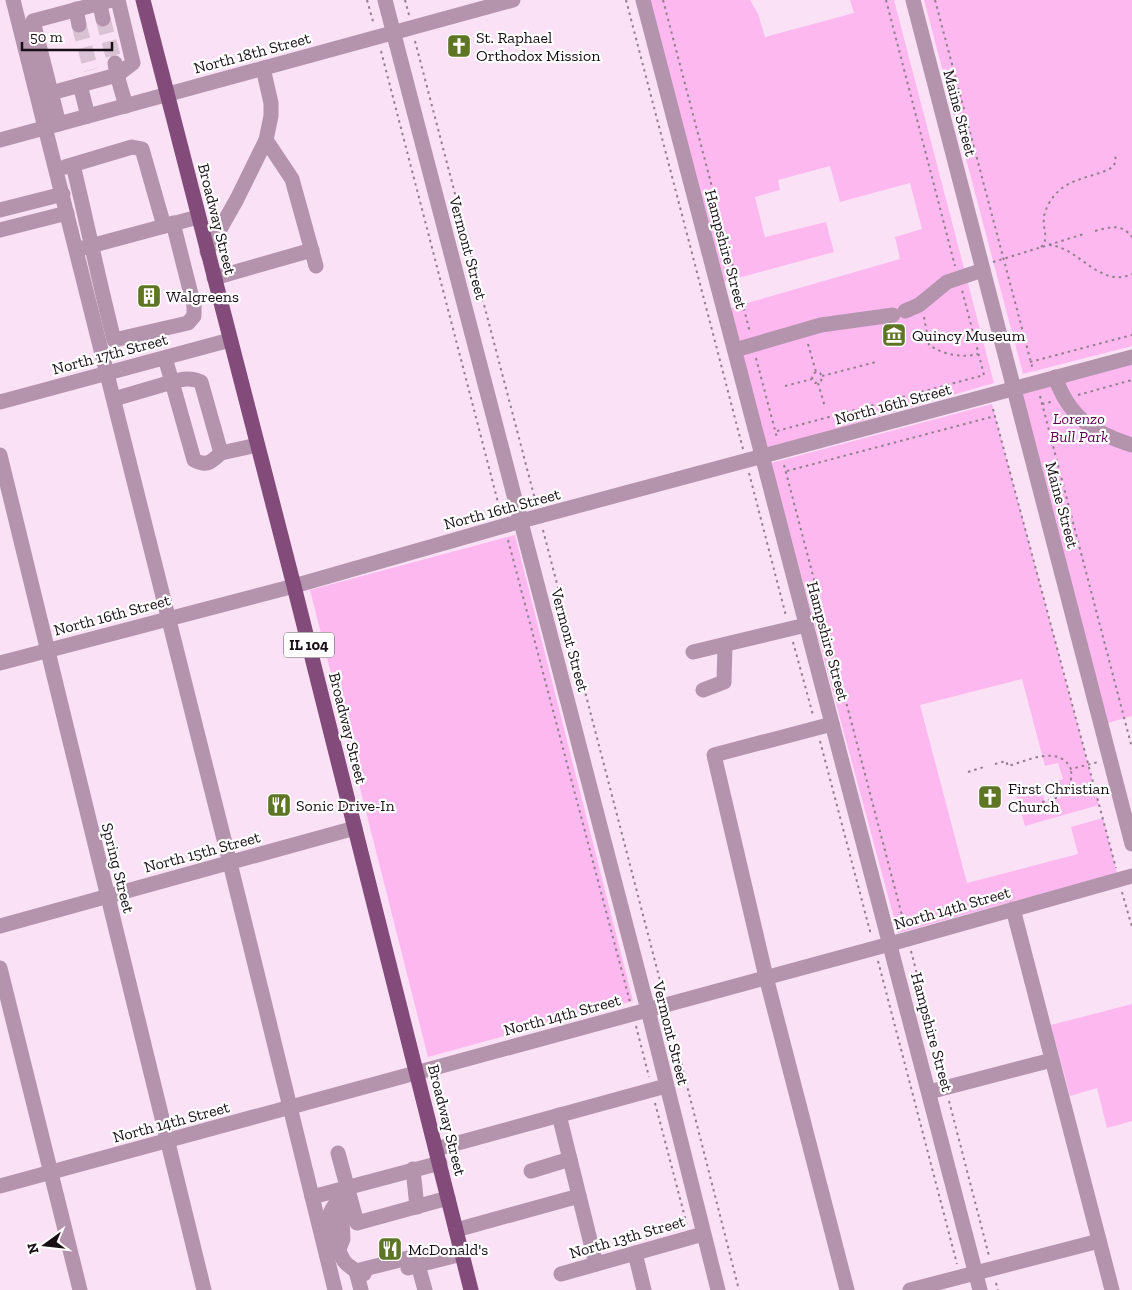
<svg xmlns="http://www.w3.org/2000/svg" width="1132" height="1290" font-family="'Zilla Slab',serif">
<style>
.green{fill:#fcb8ef}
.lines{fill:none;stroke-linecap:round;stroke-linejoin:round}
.minor-tunnel{stroke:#d9c2d4;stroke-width:15;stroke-dasharray:15 8;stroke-linecap:butt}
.path{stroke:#917f8d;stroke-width:2;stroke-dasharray:2.5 4;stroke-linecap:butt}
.minor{stroke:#b494ad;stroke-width:15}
.major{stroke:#824b79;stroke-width:15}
.labels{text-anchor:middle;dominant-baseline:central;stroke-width:4.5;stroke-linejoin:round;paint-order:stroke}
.shield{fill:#fff;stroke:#5d575c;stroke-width:1}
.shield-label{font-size:15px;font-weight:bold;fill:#180f16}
.poi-label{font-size:16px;fill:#180f16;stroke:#fff;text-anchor:start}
.street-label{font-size:16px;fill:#180f16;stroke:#fff}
.park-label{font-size:16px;font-style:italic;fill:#5b0052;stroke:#fff}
</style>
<rect width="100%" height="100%" fill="#fbe1f6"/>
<!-- green -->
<g class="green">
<polygon points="650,0 750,0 758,14 765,37 854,13 850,0 894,0 994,383 767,449 730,308 900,259 895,237 922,229 910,183 840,202 830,166 778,180 780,190 755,197 765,237 826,222 834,252 723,282"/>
<polygon points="924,0 1132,0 1132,346 1023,374"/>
<polygon points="1132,357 1132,716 1101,725 1012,389"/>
<polygon points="992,404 1099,805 1025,826 1016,794 1040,787 1045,802 1060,798 1065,793 1060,794 1057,781 1063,779 1058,763 1045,766 1022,679 920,705 967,883 1078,854 1071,827 1103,818 1117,873 898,933 771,463"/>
<polygon points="515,535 633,1001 428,1057 310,590"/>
<polygon points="1132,1004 1132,1121 1107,1128 1097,1088 1070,1096 1051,1025"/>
</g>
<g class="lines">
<!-- minor-tunnel -->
<g class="minor-tunnel">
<polyline points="103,19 115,63"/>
<polyline points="79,25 91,70"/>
</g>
<!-- path -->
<g class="path">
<polyline points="367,0 374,25"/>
<polyline points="405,0 409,15"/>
<polyline points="626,0 743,449"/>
<polyline points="663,0 750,332"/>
<polyline points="886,0 955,266"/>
<polyline points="935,0 1033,370"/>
<polyline points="415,41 536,503"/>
<polyline points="381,51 501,514"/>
<path d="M1095 231C1111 227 1121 223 1132 237"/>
<path d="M1049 245C1079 247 1100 289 1132 274"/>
<path d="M1041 247C1050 239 1042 228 1044 217 1045 210 1049 202 1054 196 1069 177 1094 178 1113 167L1116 161 1115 155"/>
<polyline points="993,262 1084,234"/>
<path d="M924 317 929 345C944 355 962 358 978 354"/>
<polyline points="808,344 816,372"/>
<polyline points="756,358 777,438"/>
<polyline points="1030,362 1132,335"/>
<polyline points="822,376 876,362"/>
<polyline points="818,383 825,407"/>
<polyline points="785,386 812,379 815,383 821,381 822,376 820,373 816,372 813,374 812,379"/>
<polyline points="1078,395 1132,380"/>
<polyline points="1040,396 1132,748"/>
<polyline points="1042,404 1051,402"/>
<polyline points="993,409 1116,868"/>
<polyline points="777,431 984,375 962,290"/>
<polyline points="784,465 905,927"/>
<polyline points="787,471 995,416"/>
<polyline points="749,473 786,616"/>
<polyline points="543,530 663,992"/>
<polyline points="508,540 630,1002"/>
<polyline points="793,642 813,715"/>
<polyline points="820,741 871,935"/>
<path d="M995 764 1006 761 1008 766C1027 761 1059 744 1071 769L1098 762"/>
<polyline points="968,772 984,767"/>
<path d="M1042 802C1062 797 1073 793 1071 769"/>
<polyline points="1122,892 1132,927"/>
<polyline points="911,951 943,1075"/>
<polyline points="878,961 957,1264"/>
<polyline points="670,1019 739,1290"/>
<polyline points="636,1026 649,1077"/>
<polyline points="949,1101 989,1256"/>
<polyline points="655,1103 687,1225"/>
<polyline points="996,1283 998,1290"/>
</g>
<!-- minor -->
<g class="minor">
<polyline points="13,0 230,863 335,1290"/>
<polyline points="99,0 103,19"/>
<polyline points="385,0 648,1010 718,1290"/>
<polyline points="643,0 980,1290"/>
<polyline points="913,0 1132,844"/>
<polyline points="76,9 79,25"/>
<polyline points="115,63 117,75 133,63 118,0"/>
<polyline points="80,85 88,116"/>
<polyline points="51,93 117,75 126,106"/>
<polyline points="59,124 33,21 112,0"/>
<polyline points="0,140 513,0"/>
<polyline points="266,140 292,179 316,266"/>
<path d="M73 165C87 223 99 282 114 340L188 323 194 316V306L173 223"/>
<polyline points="65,167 132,147 142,149 164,226"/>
<polyline points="0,210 63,194"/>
<polyline points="0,230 67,213"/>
<polyline points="83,248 198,217"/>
<polyline points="207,252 237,199 266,140 271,116 271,103 263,68"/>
<polyline points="214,278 312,250"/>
<polyline points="905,311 919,305 947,282 983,270"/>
<polyline points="735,350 821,325 893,315"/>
<path d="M165 358 172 382C182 379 191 377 201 382L221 453 257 445"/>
<path d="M1055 377C1069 417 1093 433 1132 445"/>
<path d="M114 399 172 382 194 460C207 467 211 462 221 453"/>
<polyline points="0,402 230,340"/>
<polyline points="0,455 204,1290"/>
<polyline points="693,652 806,625"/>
<polyline points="0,663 294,586 521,521 1132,357"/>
<polyline points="703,690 724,682 725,645"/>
<polyline points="832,724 714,755 766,977 847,1290"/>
<polyline points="1013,909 1112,1290"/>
<polyline points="0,926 355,828"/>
<polyline points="0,968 80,1290"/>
<polyline points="929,1092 1052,1060"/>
<polyline points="559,1115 596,1264"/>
<polyline points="436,1149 666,1086"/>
<polyline points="338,1153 357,1223 448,1198"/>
<polyline points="413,1169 417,1207"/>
<polyline points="531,1171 570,1159"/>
<polyline points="0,1186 890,944 1132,876"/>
<path d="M348 1192C340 1198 329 1209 329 1220 329 1233 338 1250 344 1261 347 1265 352 1268 356 1271L408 1258 418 1265 462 1254"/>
<polyline points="312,1197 440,1163"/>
<polyline points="456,1230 579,1196"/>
<polyline points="339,1249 343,1239 341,1197"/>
<polyline points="635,1253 644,1290"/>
<polyline points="408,1268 418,1265 425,1290"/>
<polyline points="561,1274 703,1234"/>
<polyline points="361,1290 356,1271 364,1274"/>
<polyline points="910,1290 1099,1241"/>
</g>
<!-- major -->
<polyline class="major" points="143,0 294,586 471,1290"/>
</g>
<!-- icons -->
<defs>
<symbol id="church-square" viewBox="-11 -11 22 22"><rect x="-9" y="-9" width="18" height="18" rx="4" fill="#5f7526" stroke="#fff"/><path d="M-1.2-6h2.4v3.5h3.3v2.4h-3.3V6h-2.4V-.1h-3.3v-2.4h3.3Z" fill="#fff"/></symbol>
<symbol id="building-square" viewBox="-11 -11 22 22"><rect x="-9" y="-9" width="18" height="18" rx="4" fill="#5f7526" stroke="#fff"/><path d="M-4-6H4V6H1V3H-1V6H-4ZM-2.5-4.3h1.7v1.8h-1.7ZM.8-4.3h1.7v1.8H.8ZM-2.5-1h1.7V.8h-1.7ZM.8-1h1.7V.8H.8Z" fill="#fff"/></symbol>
<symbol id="museum-square" viewBox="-11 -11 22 22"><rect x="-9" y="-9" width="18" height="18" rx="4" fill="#5f7526" stroke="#fff"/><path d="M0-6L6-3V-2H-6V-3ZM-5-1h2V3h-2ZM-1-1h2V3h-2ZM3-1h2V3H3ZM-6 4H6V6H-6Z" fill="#fff"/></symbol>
<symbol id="restaurant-square" viewBox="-11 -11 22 22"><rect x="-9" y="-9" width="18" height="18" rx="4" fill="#5f7526" stroke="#fff"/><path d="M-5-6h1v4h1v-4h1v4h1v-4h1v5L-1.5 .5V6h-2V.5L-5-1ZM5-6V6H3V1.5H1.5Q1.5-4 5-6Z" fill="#fff"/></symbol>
</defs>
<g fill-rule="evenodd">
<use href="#church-square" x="445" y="32" width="28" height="28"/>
<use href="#building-square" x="135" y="282" width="28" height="28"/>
<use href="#museum-square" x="880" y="321" width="28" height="28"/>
<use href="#church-square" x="976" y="783" width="28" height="28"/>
<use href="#restaurant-square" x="265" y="791" width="28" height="28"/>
<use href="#restaurant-square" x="376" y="1235" width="28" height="28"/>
</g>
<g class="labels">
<!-- shield labels -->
<rect class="shield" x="284" y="632.5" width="50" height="25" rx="4"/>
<g class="shield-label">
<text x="309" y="645">IL 104</text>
</g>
<!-- poi labels -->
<g class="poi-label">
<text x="476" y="37">St. Raphael<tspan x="476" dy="18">Orthodox Mission</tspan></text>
<text x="166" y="296">Walgreens</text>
<text x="912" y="335">Quincy Museum</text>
<text x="1008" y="788">First Christian<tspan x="1008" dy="18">Church</tspan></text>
<text x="296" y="805">Sonic Drive-In</text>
<text x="408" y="1249">McDonald's</text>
</g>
<!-- street labels -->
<g class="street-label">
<text transform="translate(252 53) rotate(-15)">North 18th Street</text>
<text transform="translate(960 113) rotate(75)">Maine Street</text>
<text transform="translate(217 219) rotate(76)">Broadway Street</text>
<text transform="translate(468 248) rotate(75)">Vermont Street</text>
<text transform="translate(726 249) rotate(75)">Hampshire Street</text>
<text transform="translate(110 354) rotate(-15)">North 17th Street</text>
<text transform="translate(893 404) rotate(-15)">North 16th Street</text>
<text transform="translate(1062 505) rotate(75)">Maine Street</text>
<text transform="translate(502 509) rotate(-15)">North 16th Street</text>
<text transform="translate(112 615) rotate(-15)">North 16th Street</text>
<text transform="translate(570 640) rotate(75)">Vermont Street</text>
<text transform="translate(828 641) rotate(75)">Hampshire Street</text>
<text transform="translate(348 728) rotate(76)">Broadway Street</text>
<text transform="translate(202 852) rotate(-15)">North 15th Street</text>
<text transform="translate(118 868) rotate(76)">Spring Street</text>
<text transform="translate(952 908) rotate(-16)">North 14th Street</text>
<text transform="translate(562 1015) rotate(-15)">North 14th Street</text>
<text transform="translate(932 1032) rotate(75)">Hampshire Street</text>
<text transform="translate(671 1033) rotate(76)">Vermont Street</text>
<text transform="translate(447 1120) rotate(76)">Broadway Street</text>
<text transform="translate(171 1122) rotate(-15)">North 14th Street</text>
<text transform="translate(627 1237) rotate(-16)">North 13th Street</text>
</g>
<!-- park labels -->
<g class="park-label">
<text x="1079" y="418">Lorenzo<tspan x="1079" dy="18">Bull Park</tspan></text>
</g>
</g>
<!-- north arrow -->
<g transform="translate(45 1245) rotate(255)" stroke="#ffffff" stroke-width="4" paint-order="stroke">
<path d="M0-4L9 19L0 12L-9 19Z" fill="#180f16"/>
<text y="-8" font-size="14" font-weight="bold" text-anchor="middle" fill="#180f16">N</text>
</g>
<!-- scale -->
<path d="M22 42v8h90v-8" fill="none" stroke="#180f16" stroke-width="2.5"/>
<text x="30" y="42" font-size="15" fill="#180f16" stroke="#ffffff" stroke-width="4" paint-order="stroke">50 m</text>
</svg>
